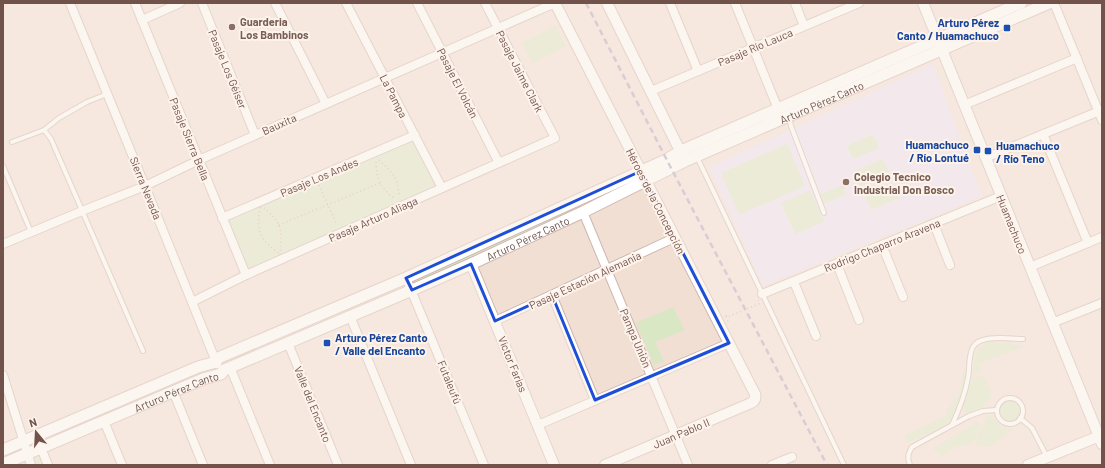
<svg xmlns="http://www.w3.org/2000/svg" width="1105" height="468" font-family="Barlow,sans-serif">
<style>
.residential{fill:#f1dfd4}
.education{fill:#ebe2f6}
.green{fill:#d9e7c5}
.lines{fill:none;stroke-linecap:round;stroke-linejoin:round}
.service-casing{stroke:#cdb7af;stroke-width:6}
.minor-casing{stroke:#cdb7af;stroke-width:10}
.tertiary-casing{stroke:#cdb7af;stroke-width:12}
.secondary-casing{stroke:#cfb6ad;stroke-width:13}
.path{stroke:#d2aca2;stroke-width:1.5;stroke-dasharray:1 3;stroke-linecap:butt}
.service{stroke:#fff;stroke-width:4}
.minor{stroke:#fff;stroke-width:8}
.tertiary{stroke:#fff;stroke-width:10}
.secondary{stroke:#fff;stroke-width:11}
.rail{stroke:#afa5c3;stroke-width:2.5;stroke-dasharray:6 4;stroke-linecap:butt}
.path-bridge{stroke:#d2aca2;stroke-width:1.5;stroke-dasharray:1 3;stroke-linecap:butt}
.marked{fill:none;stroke:#1d4ed8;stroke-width:3;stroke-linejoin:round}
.education-dot{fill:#8d6e63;stroke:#fdf3eb;stroke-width:1.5}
.transit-dot{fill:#1a4fb4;stroke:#fdf3eb;stroke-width:1.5}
.labels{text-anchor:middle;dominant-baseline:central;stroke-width:4;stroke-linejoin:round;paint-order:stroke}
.education-label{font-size:11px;font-weight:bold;fill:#785e54;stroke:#fdf3eb;text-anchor:start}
.transit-label{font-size:11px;font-weight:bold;fill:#164399;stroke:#fdf3eb;text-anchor:end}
.street-label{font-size:11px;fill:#71534c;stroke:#fdf3eb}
</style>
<rect width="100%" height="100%" fill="#faeee5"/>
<!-- residential -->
<rect class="residential" x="3" y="3" width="1099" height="462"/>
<!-- education -->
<polygon class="education" points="933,64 982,196 763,286 709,167"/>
<!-- green -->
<g class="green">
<polygon points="555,26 566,46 533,63 522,43"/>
<polygon points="873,134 879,148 853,159 847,146"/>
<polygon points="411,138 437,189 246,271 226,219"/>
<polygon points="787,144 805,186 739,215 721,173"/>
<polygon points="883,159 890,174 860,186 854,171"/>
<polygon points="893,184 899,198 871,210 865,195"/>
<polygon points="844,185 845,189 844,190 846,194 823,204 819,195"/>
<polygon points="607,190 602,195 590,201 486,251 422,279 417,280 416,278"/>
<polygon points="810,190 824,222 795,234 781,203"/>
<polygon points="673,307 685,330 655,342 664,361 654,365 636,323"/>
<path d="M989 342 1010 343 1023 347 979 363 982 371 974 374C974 361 974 347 989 342Z"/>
<polygon points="964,369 968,369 967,379 959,405 953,417 943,428 906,443 905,435 946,416 948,410 960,392"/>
<path d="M984 376 992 395 983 407 967 414 963 411C964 399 967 389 972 378Z"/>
<circle cx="1010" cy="411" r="10"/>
<path d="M987 416 993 417C999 426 1002 429 1014 430L989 447 975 445 980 427H982Z"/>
<path d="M975 421 980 423 973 444C960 444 951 447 942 457L934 449 935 446 940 447 942 443H944L946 440H950L951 437 954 438 955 434 959 435 960 432H963L964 429H968L969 426H973Z"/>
<polygon points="39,452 45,465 9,465"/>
</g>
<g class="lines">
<defs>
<g id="service">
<polyline points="789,117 791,126 824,213"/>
<polyline points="44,130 51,139 143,351"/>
<polyline points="12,142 44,130 59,118 87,102 107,94"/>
<polyline points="697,157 844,465"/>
<polyline points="3,166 31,232"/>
<circle cx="1010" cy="411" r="13"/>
<polyline points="1020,418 1032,428 1047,457"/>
<path d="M952 425C959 410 965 395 968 378 970 368 968 356 973 347 975 344 979 341 983 340 995 336 1011 339 1023 339"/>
<path d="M910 465C907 457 908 454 912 447L969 416 983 411 997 410"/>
</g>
<g id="minor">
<polyline points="70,3 145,186 217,364"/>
<polyline points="135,3 246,275"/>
<polyline points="202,3 255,135"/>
<polyline points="275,3 326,104"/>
<polyline points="346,3 442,188"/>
<polyline points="417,3 499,163"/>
<polyline points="670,3 698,71"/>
<polyline points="735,3 778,109"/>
<polyline points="795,3 804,26"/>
<polyline points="1054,3 1102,120"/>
<polyline points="142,20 180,3"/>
<polyline points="651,91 859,3"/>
<polyline points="964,105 1077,58"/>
<polyline points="1043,134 1088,243"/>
<polyline points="985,158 1102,110"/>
<polyline points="583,212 688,465"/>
<polyline points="222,218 415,135"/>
<polyline points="934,224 950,265"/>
<polyline points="3,244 82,211 145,186 199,160 555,3"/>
<polyline points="882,245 903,297"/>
<polyline points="837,264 859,320"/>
<polyline points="1030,267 1102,237"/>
<polyline points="406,278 484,465"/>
<polyline points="794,282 816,336"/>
<polyline points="762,294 1001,196"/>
<polyline points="552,295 595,400"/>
<polyline points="192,302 246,275 555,138 485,3"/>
<polyline points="350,316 411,465"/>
<polyline points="495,321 674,238"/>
<polyline points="1052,323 1102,303"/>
<polyline points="288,343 338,465"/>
<polyline points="230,367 270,465"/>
<polyline points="3,375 31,465"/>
<polyline points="173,391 203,465"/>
<polyline points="104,421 122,465"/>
<polyline points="538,425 729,343"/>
<polyline points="41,448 48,465"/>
<polyline points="772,465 792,457"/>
</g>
<g id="tertiary">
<path d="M555 3 755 394C756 398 755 401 751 403L605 465"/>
<polyline points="607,3 683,157"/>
<polyline points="923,3 1102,444"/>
<polyline points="471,264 554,465"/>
<polyline points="1028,465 1102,435"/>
</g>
<g id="secondary">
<polyline points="3,450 198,367 216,362 218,358 406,278 666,160 681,151 1021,3"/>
<path id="s1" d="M3 464 203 379 221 374 224 370 412 290 471 264 583 212 685 161 1049 3"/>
</g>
</defs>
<!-- service casing -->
<use href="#service" class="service-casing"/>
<!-- minor casing -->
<use href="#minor" class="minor-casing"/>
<!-- tertiary casing -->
<use href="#tertiary" class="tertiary-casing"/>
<!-- secondary casing -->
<use href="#secondary" class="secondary-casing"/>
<!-- path -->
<g class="path">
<path d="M379 160C392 171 399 180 399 197"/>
<path d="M376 162C376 178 381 189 395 199"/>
<polyline points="319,185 337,225"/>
<path d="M261 205C281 222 283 228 280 255 275 250 265 243 262 237 257 228 258 215 261 205Z"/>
<polyline points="279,225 380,183"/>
</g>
<!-- service -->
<use href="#service" class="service"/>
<!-- minor -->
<use href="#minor" class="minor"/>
<!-- tertiary -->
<use href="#tertiary" class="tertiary"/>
<!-- secondary -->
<use href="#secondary" class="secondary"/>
<!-- rail -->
<polyline class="rail" points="586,3 671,168 827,465"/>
<!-- path-bridge -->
<polyline class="path-bridge" points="728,321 725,315 726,315 727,317 759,304 758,300"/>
</g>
<!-- marked area -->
<path d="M0 0H1105V468H0ZM641 171 729 343 595 400 552 295 495 321 471 264 412 290 406 278Z" fill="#faeee5" fill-opacity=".55" fill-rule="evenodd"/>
<path class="marked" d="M641 171 729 343 595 400 552 295 495 321 471 264 412 290 406 278Z"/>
<!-- markers -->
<g class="education-dot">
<circle cx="232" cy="27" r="4"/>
<circle cx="846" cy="182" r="4"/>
</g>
<g class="transit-dot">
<rect x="1003" y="24" width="8" height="8" rx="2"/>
<rect x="973" y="146" width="8" height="8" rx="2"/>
<rect x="984" y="147" width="8" height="8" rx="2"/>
<rect x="323" y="339" width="8" height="8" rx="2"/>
</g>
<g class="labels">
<!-- education labels -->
<g class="education-label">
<text x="240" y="21">Guarderia<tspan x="240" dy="13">Los Bambinos</tspan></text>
<text x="854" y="176">Colegio Tecnico<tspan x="854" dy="13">Industrial Don Bosco</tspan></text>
</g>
<!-- transit labels -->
<g class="transit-label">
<text x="999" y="22">Arturo Pérez<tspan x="999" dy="13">Canto / Huamachuco</tspan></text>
<text x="969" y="144">Huamachuco<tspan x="969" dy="13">/ Río Lontué</tspan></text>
<text x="996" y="145" text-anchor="start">Huamachuco<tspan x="996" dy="13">/ Río Teno</tspan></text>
<text x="335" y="337" text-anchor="start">Arturo Pérez Canto<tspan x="335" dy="13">/ Valle del Encanto</tspan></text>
</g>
<!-- street labels -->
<g class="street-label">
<text transform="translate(755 47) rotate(-23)">Pasaje Río Lauca</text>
<text transform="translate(228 69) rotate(68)">Pasaje Los Géiser</text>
<text transform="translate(520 71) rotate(63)">Pasaje Jaime Clark</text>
<text transform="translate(458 83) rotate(63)">Pasaje El Volcán</text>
<text transform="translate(394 96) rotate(63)">La Pampa</text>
<text stroke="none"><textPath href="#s1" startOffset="896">Arturo Pérez Canto</textPath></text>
<text transform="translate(279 124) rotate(-24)">Bauxita</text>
<text transform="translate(190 139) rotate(68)">Pasaje Sierra Bella</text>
<text transform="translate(319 177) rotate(-23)">Pasaje Los Andes</text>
<text transform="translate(146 188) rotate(68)">Sierra Nevada</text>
<text transform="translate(656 201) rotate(63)">Héroes de la Concepción</text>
<text transform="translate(373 219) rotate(-24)">Pasaje Arturo Aliaga</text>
<text transform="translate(1012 224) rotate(68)">Huamachuco</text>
<text stroke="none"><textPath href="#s1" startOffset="572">Arturo Pérez Canto</textPath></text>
<text transform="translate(882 245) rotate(-22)">Rodrigo Chaparro Aravena</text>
<text transform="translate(585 280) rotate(-25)">Pasaje Estación Alemania</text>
<text transform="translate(636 338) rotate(67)">Pampa Unión</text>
<text transform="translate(513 364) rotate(68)">Víctor Farías</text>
<text transform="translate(450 382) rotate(68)">Futaleufú</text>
<text stroke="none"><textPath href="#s1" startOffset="188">Arturo Pérez Canto</textPath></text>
<text transform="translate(313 404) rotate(68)">Valle del Encanto</text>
<text transform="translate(681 433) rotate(-23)">Juan Pablo II</text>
</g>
</g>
<!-- border -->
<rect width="1105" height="468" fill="none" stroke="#71534c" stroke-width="8"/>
<!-- north arrow -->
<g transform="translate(36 432) rotate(342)" stroke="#fdf3eb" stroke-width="3" paint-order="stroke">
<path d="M0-3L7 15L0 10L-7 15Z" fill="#71534c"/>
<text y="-6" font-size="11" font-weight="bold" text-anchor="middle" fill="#71534c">N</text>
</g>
</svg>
